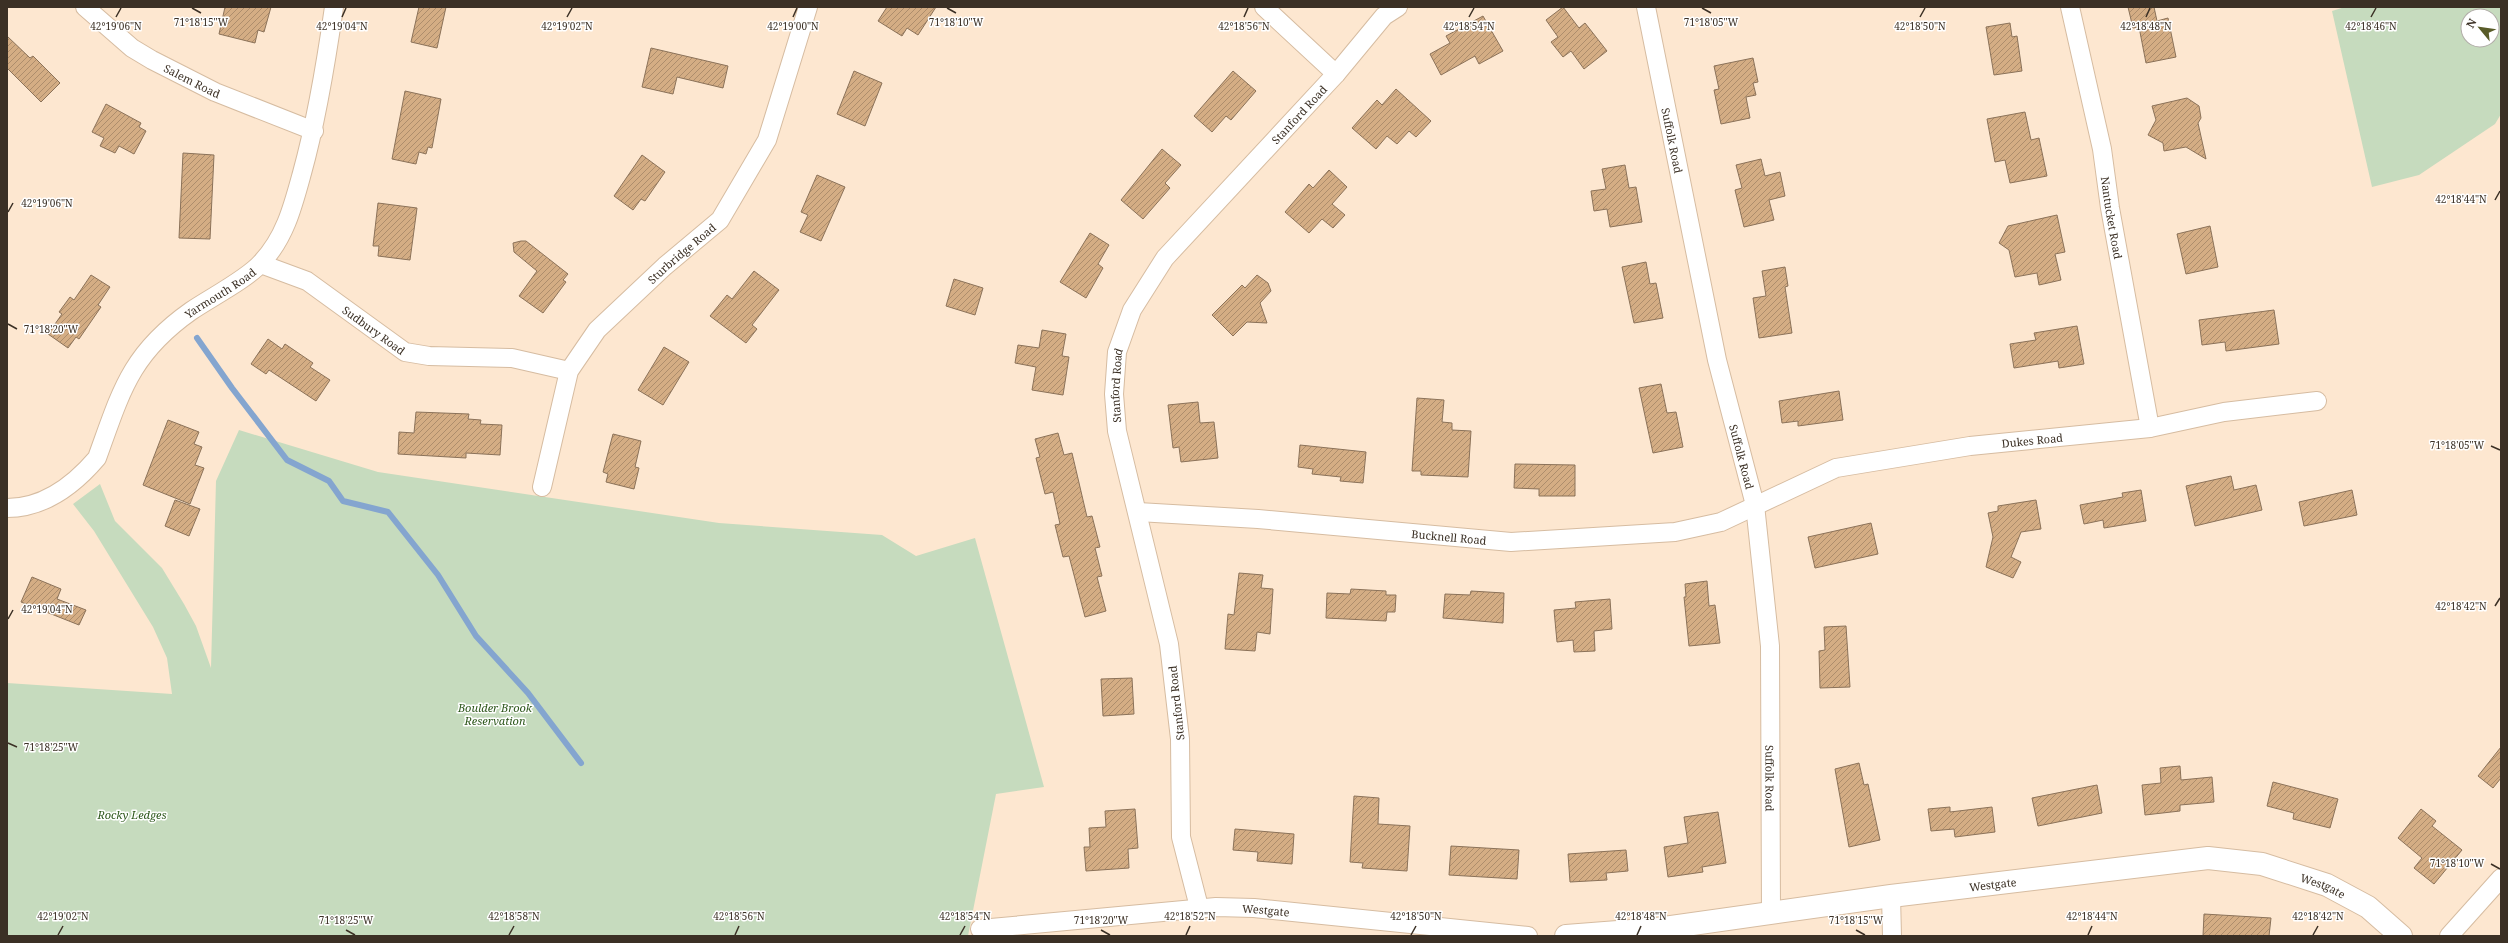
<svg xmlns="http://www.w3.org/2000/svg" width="2508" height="943" font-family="'Noto Serif',serif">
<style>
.park{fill:#c6dbbe;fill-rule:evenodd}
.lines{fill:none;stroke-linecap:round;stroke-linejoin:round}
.stream{stroke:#84a5cf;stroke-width:6}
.building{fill:url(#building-hatch);stroke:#8b7259}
.minor-casing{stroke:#d6bca1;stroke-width:20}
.tertiary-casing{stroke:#d6bca1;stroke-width:24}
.minor{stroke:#fff;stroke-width:18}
.tertiary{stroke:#fff;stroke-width:22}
.ticks{fill:none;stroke:#3b3025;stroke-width:1.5}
.labels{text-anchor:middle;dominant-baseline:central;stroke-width:3;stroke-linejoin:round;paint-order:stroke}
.street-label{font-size:11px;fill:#3b3025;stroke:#fff}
.park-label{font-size:11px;font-style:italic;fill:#2c561a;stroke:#fff}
.ticks-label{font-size:10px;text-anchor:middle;fill:#3b3025;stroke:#fff;stroke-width:3;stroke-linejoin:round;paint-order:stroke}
</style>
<defs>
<pattern id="building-hatch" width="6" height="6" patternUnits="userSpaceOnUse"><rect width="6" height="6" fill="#d4ad84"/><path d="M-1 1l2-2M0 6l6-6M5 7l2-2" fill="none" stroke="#ad8d6c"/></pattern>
</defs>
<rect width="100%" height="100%" fill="#fde7d0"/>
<!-- park -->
<g class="park">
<path d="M2345 7H2501V114L2495 124 2419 175 2372 187 2332 11ZM2468 16H2492V40H2468Z"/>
<polygon points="239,430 378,472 719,523 882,535 916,556 975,538 1044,787 996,794 968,936 7,936 7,683 172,694 167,658 153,627 94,531 73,504 100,484 115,521 162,568 184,604 196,626 211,668 216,481"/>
</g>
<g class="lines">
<!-- stream -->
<polyline class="stream" points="197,338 232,388 287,460 329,481 343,501 388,512 438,575 476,636 528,693 581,763"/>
</g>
<!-- building -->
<g class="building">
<polygon points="225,7 271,7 264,32 258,30 255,43 219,34"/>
<polygon points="419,7 446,7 437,48 411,42"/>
<polygon points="887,7 936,7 918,35 907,28 902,36 878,21"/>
<polygon points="1563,7 1579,28 1585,23 1607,51 1584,69 1571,51 1563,57 1551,42 1558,37 1546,20"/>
<polygon points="2128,7 2154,7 2157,21 2168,18 2176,57 2146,63 2139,27 2133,28"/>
<polygon points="1483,16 1503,51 1479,64 1475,56 1441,75 1430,54 1450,43 1446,36"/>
<polygon points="2010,23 2012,37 2017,36 2022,71 1994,75 1986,27"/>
<polygon points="7,36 30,58 33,56 60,83 41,102 7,68"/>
<polygon points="651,48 728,66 723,88 677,77 673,94 642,87"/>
<polygon points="1753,58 1758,82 1753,83 1756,95 1746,97 1750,118 1721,124 1714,90 1719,89 1714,66"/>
<polygon points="854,71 882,83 865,126 837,114"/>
<polygon points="1233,71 1256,91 1231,120 1226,116 1212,132 1194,116"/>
<polygon points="1396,89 1431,121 1416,137 1409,131 1397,144 1387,136 1376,149 1352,128 1377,100 1382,105"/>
<polygon points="405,91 441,99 432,148 428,147 426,154 419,152 416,164 392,159"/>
<polygon points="2187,98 2199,106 2201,118 2198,123 2206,159 2186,147 2164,151 2163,143 2148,135 2156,120 2152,106"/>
<polygon points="106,104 141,123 139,127 146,131 134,154 119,146 115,153 100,146 104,138 92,132"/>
<polygon points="2025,112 2031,140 2039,138 2047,176 2010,183 2005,160 1995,162 1987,119"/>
<polygon points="1162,149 1181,165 1165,183 1170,188 1143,219 1121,200"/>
<polygon points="183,153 214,155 210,239 179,238"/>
<polygon points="642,155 665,172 645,201 641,199 633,210 614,196"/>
<polygon points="1761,159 1765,176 1780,172 1785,196 1769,200 1774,220 1744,227 1735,190 1742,188 1736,165"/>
<polygon points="1625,165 1629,188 1636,187 1642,222 1610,227 1607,209 1594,211 1591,191 1606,189 1602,169"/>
<polygon points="1329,170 1347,187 1332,204 1345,215 1333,228 1322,219 1309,233 1285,212 1309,184 1313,188"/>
<polygon points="817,175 845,187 821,241 800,232 808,215 801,212"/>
<polygon points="378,203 417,208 410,260 378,256 379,246 373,246"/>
<polygon points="2057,215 2065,252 2055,254 2061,280 2039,285 2037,273 2015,277 2009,250 1999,243 2008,226"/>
<polygon points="2210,226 2218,267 2186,274 2177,234"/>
<polygon points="1090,233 1109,245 1098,264 1103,268 1086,298 1060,282"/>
<polygon points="521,241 526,241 568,274 563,280 566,282 543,313 519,296 537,271 514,252 513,243"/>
<polygon points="1646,262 1650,284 1656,283 1663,318 1634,323 1622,267"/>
<polygon points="1785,267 1788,286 1785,287 1792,333 1759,338 1753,298 1766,296 1762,271"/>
<polygon points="754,271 779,290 752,325 757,329 746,343 710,316 727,295 732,299"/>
<polygon points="91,275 110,287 98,305 101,307 79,339 76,337 68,348 48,334 62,314 59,312 70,297 74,300"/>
<polygon points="1257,275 1268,283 1271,291 1260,303 1267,323 1247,322 1233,336 1212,315 1242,285 1245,288"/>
<polygon points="954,279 983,288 975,315 946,306"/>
<polygon points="2274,310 2279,344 2226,351 2225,342 2202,345 2199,320"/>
<polygon points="2077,326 2084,364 2059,368 2058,361 2014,368 2010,344 2036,340 2034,333"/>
<polygon points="1042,330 1066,334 1062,356 1069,357 1063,395 1032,390 1036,367 1015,363 1018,345 1039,348"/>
<polygon points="268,339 282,349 285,344 313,363 310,367 330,380 316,401 269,370 266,374 251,364"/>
<polygon points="664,347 689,362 663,405 638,390"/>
<polygon points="1661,384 1667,413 1676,412 1683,447 1653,453 1639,388"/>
<polygon points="1839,391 1843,420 1798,426 1798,421 1782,423 1779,401"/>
<polygon points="1417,398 1444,400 1442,422 1452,423 1452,430 1471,431 1468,477 1421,475 1421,471 1412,471"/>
<polygon points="1198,402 1200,423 1214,422 1218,458 1181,462 1179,447 1173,448 1168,405"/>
<polygon points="416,412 469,414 468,419 481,420 480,424 502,425 500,455 466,453 466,458 398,454 399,432 414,433"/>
<polygon points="168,420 199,432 194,444 202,447 195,465 204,468 190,504 143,485"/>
<polygon points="1058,433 1064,455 1072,453 1087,517 1092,516 1100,547 1095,548 1102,576 1097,577 1106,611 1085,617 1069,556 1063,557 1055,525 1060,524 1053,492 1045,494 1036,458 1040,457 1035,439"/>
<polygon points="613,434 641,441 635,467 639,468 634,489 606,482 608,474 603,472"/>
<polygon points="1300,445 1366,452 1363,483 1340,481 1341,477 1312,474 1313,469 1298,467"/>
<polygon points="1515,464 1575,465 1575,496 1539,496 1539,489 1514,488"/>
<polygon points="2231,476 2234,490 2256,485 2262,510 2195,526 2186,486"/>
<polygon points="2141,490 2146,521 2104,528 2103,520 2084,524 2080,505 2123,497 2122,493"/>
<polygon points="2352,490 2357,515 2304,526 2299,502"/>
<polygon points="175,500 200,509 189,536 165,526"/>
<polygon points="2036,500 2041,529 2021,532 2011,557 2021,562 2013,578 1986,567 1993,537 1988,513 1998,511 1998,506"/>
<polygon points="1871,523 1878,554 1815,568 1808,537"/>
<polygon points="1239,573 1263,575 1261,588 1273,589 1270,634 1257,632 1255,651 1225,649 1228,614 1234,615"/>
<polygon points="32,577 61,589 57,599 86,610 79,625 21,602"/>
<polygon points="1707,581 1709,606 1715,605 1720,643 1689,646 1684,597 1686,597 1685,584"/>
<polygon points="1351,589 1386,591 1386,595 1396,595 1395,612 1387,612 1386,621 1326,618 1327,593 1350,594"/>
<polygon points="1471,591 1504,593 1503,623 1443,618 1445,594 1470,595"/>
<polygon points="1610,599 1612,629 1594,631 1595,651 1574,652 1573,640 1557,642 1554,610 1576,608 1575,602"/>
<polygon points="1846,626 1850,687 1820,688 1819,651 1825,650 1824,627"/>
<polygon points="1132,678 1134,714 1103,716 1101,679"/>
<polygon points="2501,747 2501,778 2493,788 2478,776"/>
<polygon points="1859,763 1864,785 1868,784 1880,840 1849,847 1835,769"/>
<polygon points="2180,766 2181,780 2212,777 2214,802 2180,805 2180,811 2145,815 2142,785 2161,783 2160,768"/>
<polygon points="2273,782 2338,799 2330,828 2293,819 2294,813 2267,806"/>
<polygon points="2097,785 2102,813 2038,826 2032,798"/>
<polygon points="1354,796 1379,798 1378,824 1410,826 1407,871 1362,868 1363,863 1350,862"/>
<polygon points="1950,807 1950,812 1992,807 1995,832 1955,837 1954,829 1931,831 1928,809"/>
<polygon points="1135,809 1138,848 1128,849 1129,868 1086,871 1084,847 1090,847 1089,828 1106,827 1105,811"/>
<polygon points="2421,809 2436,821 2432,826 2462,850 2434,884 2414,868 2422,858 2398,838"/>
<polygon points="1718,812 1726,863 1702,867 1703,872 1668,877 1664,847 1688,843 1684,817"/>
<polygon points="1235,829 1294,834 1292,864 1257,861 1258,852 1233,850"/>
<polygon points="1451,846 1519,850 1517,879 1449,875"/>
<polygon points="1626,850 1628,871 1606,873 1607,880 1570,882 1568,854"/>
<polygon points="2204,914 2271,918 2269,936 2203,936"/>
</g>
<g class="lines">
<defs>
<g id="minor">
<path id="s1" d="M85 7 132 48 152 60 215 92 314 131"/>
<polyline points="1264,7 1336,74"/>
<path id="s2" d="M1646 7 1717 360 1755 505 1770 646 1771 914"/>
<path id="s3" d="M2070 7 2102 149 2110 208 2150 428"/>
<path id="s4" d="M261 264 307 281 405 352 429 356 512 358 569 371"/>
<path id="s5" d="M542 487 569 371 597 330 665 266 720 220 767 140 808 7"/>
<path id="s6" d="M7 508C44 508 74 485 97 458 121 392 130 354 191 311 210 298 247 279 261 263 285 238 293 206 302 173 317 119 326 63 334 7"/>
<path id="s7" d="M1138 512 1258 519 1511 542 1675 532 1721 522 1836 468 1970 446 2150 428 2224 412 2317 401"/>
<polyline points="1891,896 1892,936"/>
<path id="s8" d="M1199 907 1181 837 1180 739 1169 644 1117 431 1114 394 1117 352 1132 310 1165 258 1336 74 1384 16 1398 7"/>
<path id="s9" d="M980 929 1216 907 1254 908 1528 936"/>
<polyline points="2449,936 2501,878"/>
</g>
<g id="tertiary">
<path id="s10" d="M1566 936 1657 929 1891 896 2208 858 2262 864 2327 885 2368 907 2401 936"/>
</g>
</defs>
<!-- minor casing -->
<use href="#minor" class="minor-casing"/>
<!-- tertiary casing -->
<use href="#tertiary" class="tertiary-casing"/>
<!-- minor -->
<use href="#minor" class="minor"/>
<!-- tertiary -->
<use href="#tertiary" class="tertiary"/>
</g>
<!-- ticks -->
<path class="ticks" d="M192 8 201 13M947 8 956 13M1702 8 1711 13M116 17 121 8M342 17 346 8M567 17 572 8M793 17 797 8M1244 17 1248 8M1469 17 1474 8M1920 17 1925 8M2146 17 2150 8M2371 17 2376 8M2495 200 2500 191M8 212 13 203M8 324 17 329M2491 446 2500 450M2495 606 2500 598M8 619 13 610M8 743 17 747M2491 864 2500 869M346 930 355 935M1101 930 1110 935M1856 930 1865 935M58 935 63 926M509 935 514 926M735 935 739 926M960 935 965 926M1186 935 1190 926M1411 935 1416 926M1637 935 1641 926M2088 935 2092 926M2313 935 2318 926"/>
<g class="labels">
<!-- street labels -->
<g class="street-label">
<text stroke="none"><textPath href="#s1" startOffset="131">Salem Road</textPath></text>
<text stroke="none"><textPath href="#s8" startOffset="867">Stanford Road</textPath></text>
<text stroke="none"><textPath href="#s2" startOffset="136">Suffolk Road</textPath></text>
<text stroke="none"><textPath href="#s3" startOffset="215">Nantucket Road</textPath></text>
<text stroke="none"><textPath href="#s5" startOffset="283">Sturbridge Road</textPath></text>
<text stroke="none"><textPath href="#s6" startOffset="319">Yarmouth Road</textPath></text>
<text stroke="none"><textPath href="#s4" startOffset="132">Sudbury Road</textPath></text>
<text stroke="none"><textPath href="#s8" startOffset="531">Stanford Road</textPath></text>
<text stroke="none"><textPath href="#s7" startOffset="911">Dukes Road</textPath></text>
<text stroke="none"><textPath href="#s2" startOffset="460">Suffolk Road</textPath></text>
<text stroke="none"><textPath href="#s7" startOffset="312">Bucknell Road</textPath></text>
<text transform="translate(1176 703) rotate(-96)">Stanford Road</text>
<text stroke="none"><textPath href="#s2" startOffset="784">Suffolk Road</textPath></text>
<text stroke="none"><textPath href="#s10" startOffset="430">Westgate</textPath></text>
<text stroke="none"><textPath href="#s10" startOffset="766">Westgate</textPath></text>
<text stroke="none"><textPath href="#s9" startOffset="287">Westgate</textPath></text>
</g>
<!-- park labels -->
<g class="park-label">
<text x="495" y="707">Boulder Brook<tspan x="495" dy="13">Reservation</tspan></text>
<text x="132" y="814">Rocky Ledges</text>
</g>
</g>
<g class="ticks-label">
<text x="201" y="26">71°18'15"W</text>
<text x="956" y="26">71°18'10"W</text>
<text x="1711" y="26">71°18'05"W</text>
<text x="116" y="30">42°19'06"N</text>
<text x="342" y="30">42°19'04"N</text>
<text x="567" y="30">42°19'02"N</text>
<text x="793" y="30">42°19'00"N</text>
<text x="1244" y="30">42°18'56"N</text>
<text x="1469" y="30">42°18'54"N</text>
<text x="1920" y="30">42°18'50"N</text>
<text x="2146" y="30">42°18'48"N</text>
<text x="2371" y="30">42°18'46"N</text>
<text x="2461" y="203">42°18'44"N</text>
<text x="47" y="207">42°19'06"N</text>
<text x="51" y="333">71°18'20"W</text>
<text x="2457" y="449">71°18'05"W</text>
<text x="2461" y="610">42°18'42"N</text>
<text x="47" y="613">42°19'04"N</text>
<text x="51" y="751">71°18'25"W</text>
<text x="2457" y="867">71°18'10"W</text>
<text x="63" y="920">42°19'02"N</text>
<text x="514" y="920">42°18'58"N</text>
<text x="739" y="920">42°18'56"N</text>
<text x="965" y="920">42°18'54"N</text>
<text x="1190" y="920">42°18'52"N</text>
<text x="1416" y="920">42°18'50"N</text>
<text x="1641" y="920">42°18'48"N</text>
<text x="2092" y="920">42°18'44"N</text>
<text x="2318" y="920">42°18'42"N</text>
<text x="346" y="924">71°18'25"W</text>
<text x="1101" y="924">71°18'20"W</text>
<text x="1856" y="924">71°18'15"W</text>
</g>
<!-- border -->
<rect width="2508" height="943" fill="none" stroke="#3b3025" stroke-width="16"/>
<!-- north arrow -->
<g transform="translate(2480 28) rotate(299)"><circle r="19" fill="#ffffff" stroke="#b1aca8"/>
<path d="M0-3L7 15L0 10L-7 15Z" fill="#595c29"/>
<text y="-6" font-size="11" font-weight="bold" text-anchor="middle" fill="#3b3025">N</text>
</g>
</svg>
